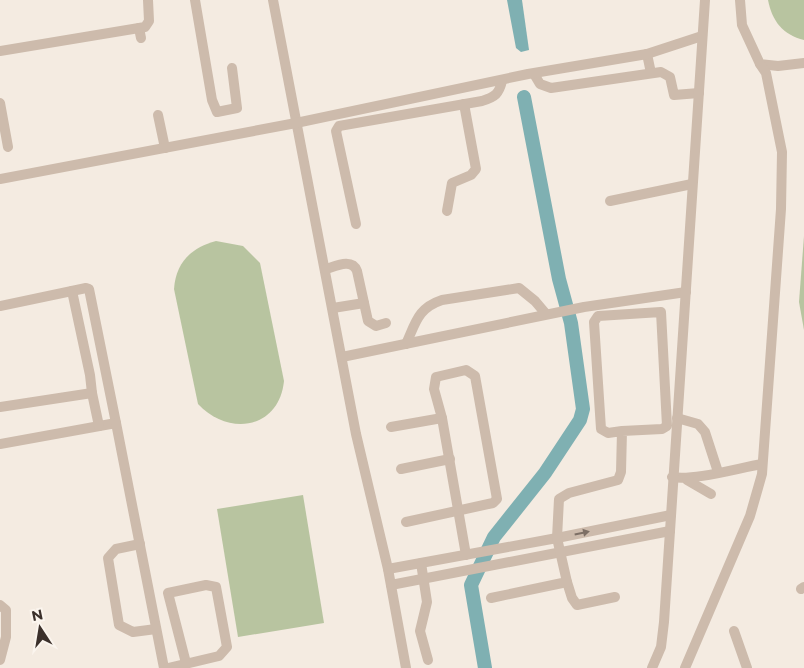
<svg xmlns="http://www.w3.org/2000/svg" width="804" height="668" font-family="Montserrat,sans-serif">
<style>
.green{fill:#b8c4a0}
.water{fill:#7fb0b2}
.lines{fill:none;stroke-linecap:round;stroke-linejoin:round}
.river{stroke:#7fb0b2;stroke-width:14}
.minor{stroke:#cdbbac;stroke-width:10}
.oneway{fill:#7d6f65}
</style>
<rect width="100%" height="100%" fill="#f4ebe1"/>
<!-- green -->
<g class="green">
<path d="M768 0H804V40C783 35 772 21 768 0Z"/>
<polygon points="804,236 804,330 799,302"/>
<path d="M216 241 243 246 260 263 284 381C279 429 229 437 198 404L174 289C176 262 191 248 216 241Z"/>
<polygon points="303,495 324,623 238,637 217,509"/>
</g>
<!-- water -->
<polygon class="water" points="507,0 522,0 529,50 521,52 516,48"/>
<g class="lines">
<!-- river -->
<polyline class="river" points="485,668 471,585 494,537 545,473 580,420 583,409 571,323 559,279 524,97"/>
<!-- minor -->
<g class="minor">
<polyline points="195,0 212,100 217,112 237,108 232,68"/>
<polyline points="273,0 356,434 388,569 406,668"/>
<polyline points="740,0 742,25 760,64 778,66 804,63"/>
<polyline points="139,28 141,38"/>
<polyline points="0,51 145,27 149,21 148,0"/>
<polyline points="647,54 651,73"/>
<polyline points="534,74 540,84 551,88 661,72 670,77 674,95 699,93"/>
<polyline points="0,103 8,147"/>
<polyline points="158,115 165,148"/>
<polyline points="0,179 296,123 528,74 647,54 702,36"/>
<polyline points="610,201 692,184"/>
<polyline points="447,211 452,183 471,175 476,169 464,104"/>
<path d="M356 224 336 131 339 126 482 101C495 97 499 94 502 81"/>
<path d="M326 269C336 266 352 258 357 271L368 321 376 326 386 323"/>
<polyline points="0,306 86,288 89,289 116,423 0,444"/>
<polyline points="333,308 364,303"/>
<path d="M406 344C416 322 418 308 442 300L519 288 535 301 546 314"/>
<polyline points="342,357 584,307 686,292"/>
<polyline points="92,393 99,426"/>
<polyline points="0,407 92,393 90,375 72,291"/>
<polyline points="442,418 466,555"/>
<polyline points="677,418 698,424 705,432 718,472"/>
<polyline points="116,423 164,668"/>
<polyline points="391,427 442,418 434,389 436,377 466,370 475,376 497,499 493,503 406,522"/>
<polyline points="401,469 450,459"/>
<path d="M672 477C694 481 738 468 762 464"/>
<polyline points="687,480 711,494"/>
<polyline points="140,544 116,549 108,558 119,625 133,632 156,629"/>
<polyline points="421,563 427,602 420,631 428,660"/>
<polyline points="388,569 557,538 671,515"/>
<polyline points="567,582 572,598 577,605 615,597"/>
<polyline points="391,585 670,531"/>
<polyline points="801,589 804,587"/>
<polyline points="491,598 567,582 557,538 559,499 569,493 618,480 621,472 622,431 662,429 667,426 661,312 598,316 594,322 601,429 608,433 622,431"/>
<polyline points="0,605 6,610 6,637 0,660"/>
<polyline points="734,631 747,668"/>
<polyline points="168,668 219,656 227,647 216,587 206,585 168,593 186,663"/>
<polyline points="652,668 661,647 664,622 705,0"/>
<polyline points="685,668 750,516 762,474 781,209 782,152 766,73 760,64"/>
</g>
</g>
<!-- one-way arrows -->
<defs><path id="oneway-solid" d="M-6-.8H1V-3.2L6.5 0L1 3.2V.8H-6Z" transform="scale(1.25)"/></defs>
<use class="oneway" href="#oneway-solid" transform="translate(582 533) rotate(-12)"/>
<!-- north arrow -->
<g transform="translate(40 628) rotate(348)" stroke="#fbf5ee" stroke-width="4" paint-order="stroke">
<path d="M0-4L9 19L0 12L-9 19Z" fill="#3b302b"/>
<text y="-8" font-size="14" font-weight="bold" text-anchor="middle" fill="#3b302b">N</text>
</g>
</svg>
